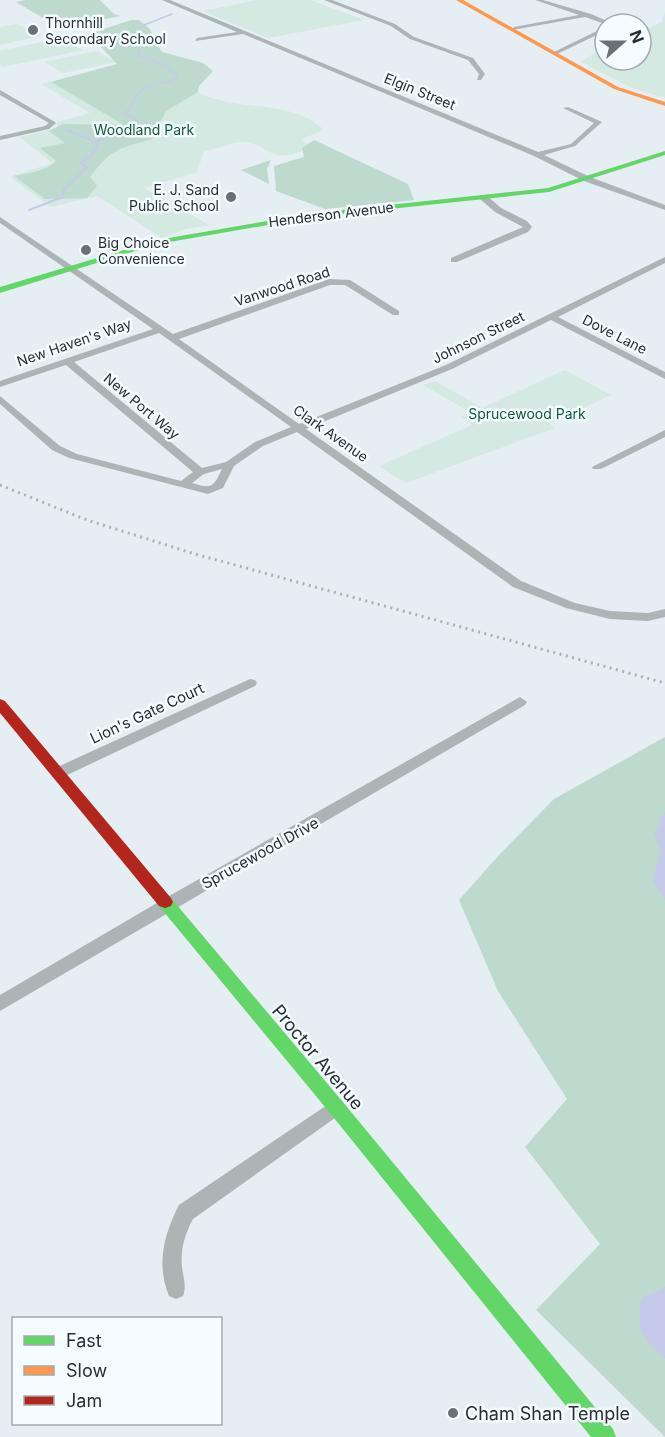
<svg xmlns="http://www.w3.org/2000/svg" width="665" height="1437" font-family="Inter,sans-serif">
<style>
.green{fill:#d4e9e1}
.forest{fill:#bedace}
.water{fill:#c6caea}
.lines{fill:none;stroke-linecap:round;stroke-linejoin:round}
.stream-far1{stroke:#c6caea;stroke-width:1.5}
.stream{stroke:#c6caea;stroke-width:2}
.street{fill:#acb4b5;fill-rule:evenodd}
.fast{fill:#63d668;fill-rule:evenodd}
.slow{fill:#ff974d;fill-rule:evenodd}
.jam{fill:#b3261e;fill-rule:evenodd}
.rail{stroke:#abb2b4;stroke-width:3;stroke-dasharray:2 4.5;stroke-linecap:butt}
.poi-dot{fill:#6a7175;stroke:#f5fcff;stroke-width:2}
.labels{text-anchor:middle;dominant-baseline:central;stroke-width:5;stroke-linejoin:round;paint-order:stroke}
.far-poi-label{font-size:14px;fill:#282e31;stroke:#f5fcff;text-anchor:start}
.far-street-label{font-size:14px;fill:#282e31;stroke:#f5fcff}
.far-park-label{font-size:14px;fill:#0f5b3a;stroke:#f5fcff}
.street-label{font-size:15px;fill:#282e31;stroke:#f5fcff}
.near-street-label{font-size:18px;fill:#282e31;stroke:#f5fcff}
.near-poi-label{font-size:18px;fill:#282e31;stroke:#f5fcff;text-anchor:start}
</style>
<rect width="100%" height="100%" fill="#e5eef2"/>
<!-- green -->
<g class="green">
<polygon points="257,0 310,0 364,20 268,38 203,11"/>
<polygon points="665,12 665,98 632,88 581,62 605,46 605,60 641,60 641,32 661,22"/>
<polygon points="17,24 41,36 0,45 0,27"/>
<polygon points="60,38 83,50 3,67 0,65 0,51"/>
<polygon points="96,51 116,62 63,73 44,62"/>
<path d="M131 61C159 74 187 90 215 99 252 110 295 102 324 130L302 139 306 143 302 151C269 164 272 146 245 142 232 141 217 150 204 151L197 172 144 188 209 225 185 229 162 238 97 196 51 207 10 177 52 163 20 137 57 128V122L90 113 41 84Z"/>
<polygon points="565,370 611,395 549,424 555,428 406,483 379,466 472,425 461,417 470,412 423,385 435,381 482,408"/>
</g>
<!-- forest -->
<g class="forest">
<polygon points="25,0 100,0 114,14 121,16 71,25 53,24 16,2"/>
<path d="M131 20H139L150 29 154 40 162 52 203 63 213 71 199 86 198 92 166 111 152 139C118 149 112 148 90 177L97 186 87 198 45 199 14 176C28 173 45 172 56 161L40 148 65 143 49 131 63 124 124 125 51 82 117 64 89 34Z"/>
<polygon points="314,140 408,184 414,200 325,209 276,191 274,166 304,157 302,148"/>
<polygon points="271,160 267,169 269,184 241,170"/>
<polygon points="665,737 665,1437 536,1310 600,1244 525,1147 567,1099 498,991 459,900 499,855 554,799"/>
</g>
<!-- water -->
<g class="water">
<polygon points="665,811 665,901 653,881 661,850 654,833 660,826 660,819"/>
<path d="M665 1286V1359C648 1342 638 1336 640 1311 640 1306 640 1301 644 1297 651 1292 659 1292 665 1286Z"/>
</g>
<g class="lines">
<!-- stream-far1 -->
<path class="stream-far1" d="M133 126 137 119 125 114C132 107 134 96 142 90 152 82 167 85 178 77L165 65 138 56 141 43 139 27 172 14"/>
<!-- stream -->
<g class="stream">
<polyline points="67,130 96,142 115,133 131,129 134,124"/>
<polyline points="29,210 63,197 63,191 87,167 81,163 91,156 98,147 96,142"/>
</g>
<!-- street -->
<g class="street">
<polygon points="162,0 170,0 538,152 571,144 594,123 563,108 568,107 602,122 575,146 544,155 590,177 665,205 665,210 584,181 534,156 243,34 195,41 197,38 237,32"/>
<polygon points="324,0 332,0 395,24 414,37 473,58 485,74 481,80 477,80 479,74 468,60 410,39 391,26"/>
<polygon points="535,0 543,0 591,14 614,24 605,24 585,17 512,30 514,27 579,15"/>
<polygon points="605,27 605,31 557,54 552,53"/>
<polygon points="0,90 55,122 56,123 49,129 0,140 0,136 45,126 49,123 0,95"/>
<polygon points="480,195 486,195 501,208 527,221 532,227 528,232 457,262 451,262 451,258 523,227 495,212 480,199"/>
<path d="M0 217 173 334 329 279 350 280 399 311V315H393L345 285H330L179 339 299 424 446 365 665 257V263L558 317 665 372V379L551 320 452 369 306 429 521 581 575 603 610 611 648 613 665 609V617L648 621 610 619 566 608 513 587 297 432 263 446 234 466 223 488 208 494 69 458 52 450 0 404V396L60 446 77 454 181 481 193 472 66 365 0 387V381L153 329 0 223ZM159 333 169 340 291 427 255 442 226 462 202 468 74 362ZM222 469C213 488 212 489 192 483L204 474Z"/>
<polygon points="665,430 665,437 601,469 593,469 592,467"/>
<polygon points="250,679 255,680 257,683 255,686 63,777 53,777 51,773 53,769"/>
<polygon points="520,697 527,702 525,705 0,1011 0,995 162,900"/>
<path d="M336 1099 342 1101 345 1107 342 1113 193 1219C185 1234 180 1250 182 1267 183 1277 187 1286 183 1296L176 1299 169 1296C156 1264 164 1234 179 1205Z"/>
</g>
<!-- fast -->
<g class="fast">
<polygon points="665,151 665,155 549,192 314,217 158,244 0,293 0,287 157,240 314,213 548,188"/>
<polygon points="165,896 171,898 342,1101 613,1429 616,1437 591,1437 330,1113 159,906 157,902 159,898"/>
</g>
<!-- slow -->
<polygon class="slow" points="456,0 463,0 618,87 665,102 665,106 614,89"/>
<!-- jam -->
<polygon class="jam" points="0,699 5,701 171,898 173,902 171,906 165,908 159,906 0,713"/>
<!-- rail -->
<polyline class="rail" points="0,485 87,520 195,554 665,683"/>
</g>
<!-- markers -->
<g class="poi-dot">
<circle cx="33" cy="30" r="6"/>
<circle cx="231" cy="197" r="6"/>
<circle cx="86" cy="250" r="6"/>
<circle cx="453" cy="1413" r="6"/>
</g>
<g class="labels">
<!-- far-poi labels -->
<g class="far-poi-label">
<text x="45" y="22">Thornhill<tspan x="45" dy="16">Secondary School</tspan></text>
<text x="219" y="189" text-anchor="end">E. J. Sand<tspan x="219" dy="16">Public School</tspan></text>
<text x="98" y="242">Big Choice<tspan x="98" dy="16">Convenience</tspan></text>
</g>
<!-- far-street labels -->
<g class="far-street-label">
<text transform="translate(420 91) rotate(22)">Elgin Street</text>
<text transform="translate(331 214) rotate(-7)">Henderson Avenue</text>
<text transform="translate(282 286) rotate(-18)">Vanwood Road</text>
<text transform="translate(615 334) rotate(27)">Dove Lane</text>
<text transform="translate(478 337) rotate(-26)">Johnson Street</text>
<text transform="translate(74 342) rotate(-19)">New Haven's Way</text>
<text transform="translate(142 406) rotate(40)">New Port Way</text>
<text transform="translate(331 433) rotate(35)">Clark Avenue</text>
</g>
<!-- far-park labels -->
<g class="far-park-label">
<text x="144" y="129">Woodland Park</text>
<text x="527" y="413">Sprucewood Park</text>
</g>
<!-- street labels -->
<g class="street-label">
<text transform="translate(147 713) rotate(-25)">Lion's Gate Court</text>
<text transform="translate(260 853) rotate(-29)">Sprucewood Drive</text>
</g>
<!-- near-street labels -->
<g class="near-street-label">
<text transform="translate(318 1057) rotate(50)">Proctor Avenue</text>
</g>
<!-- near-poi labels -->
<g class="near-poi-label">
<text x="465" y="1413">Cham Shan Temple</text>
</g>
</g>
<!-- legend -->
<rect x="12" y="1317" width="210" height="108" fill="#f5fcff" stroke="#a3aaad" stroke-width="1.5"/>
<rect x="24" y="1336" width="30" height="9" fill="#63d668" stroke="#a3aaad" stroke-width="1.5"/>
<text x="66" y="1347" font-size="18" fill="#282e31">Fast</text>
<rect x="24" y="1366" width="30" height="9" fill="#ff974d" stroke="#a3aaad" stroke-width="1.5"/>
<text x="66" y="1377" font-size="18" fill="#282e31">Slow</text>
<rect x="24" y="1396" width="30" height="9" fill="#b3261e" stroke="#a3aaad" stroke-width="1.5"/>
<text x="66" y="1407" font-size="18" fill="#282e31">Jam</text>
<!-- north arrow -->
<g transform="translate(623 42) rotate(69)"><circle r="28" fill="#f5fcff" stroke="#a3aaad" stroke-width="1.5"/>
<path d="M0-4.5L10 22L0 15L-10 22Z" fill="#6a7175"/>
<text y="-9" font-size="16" font-weight="bold" text-anchor="middle" fill="#282e31">N</text>
</g>
</svg>
